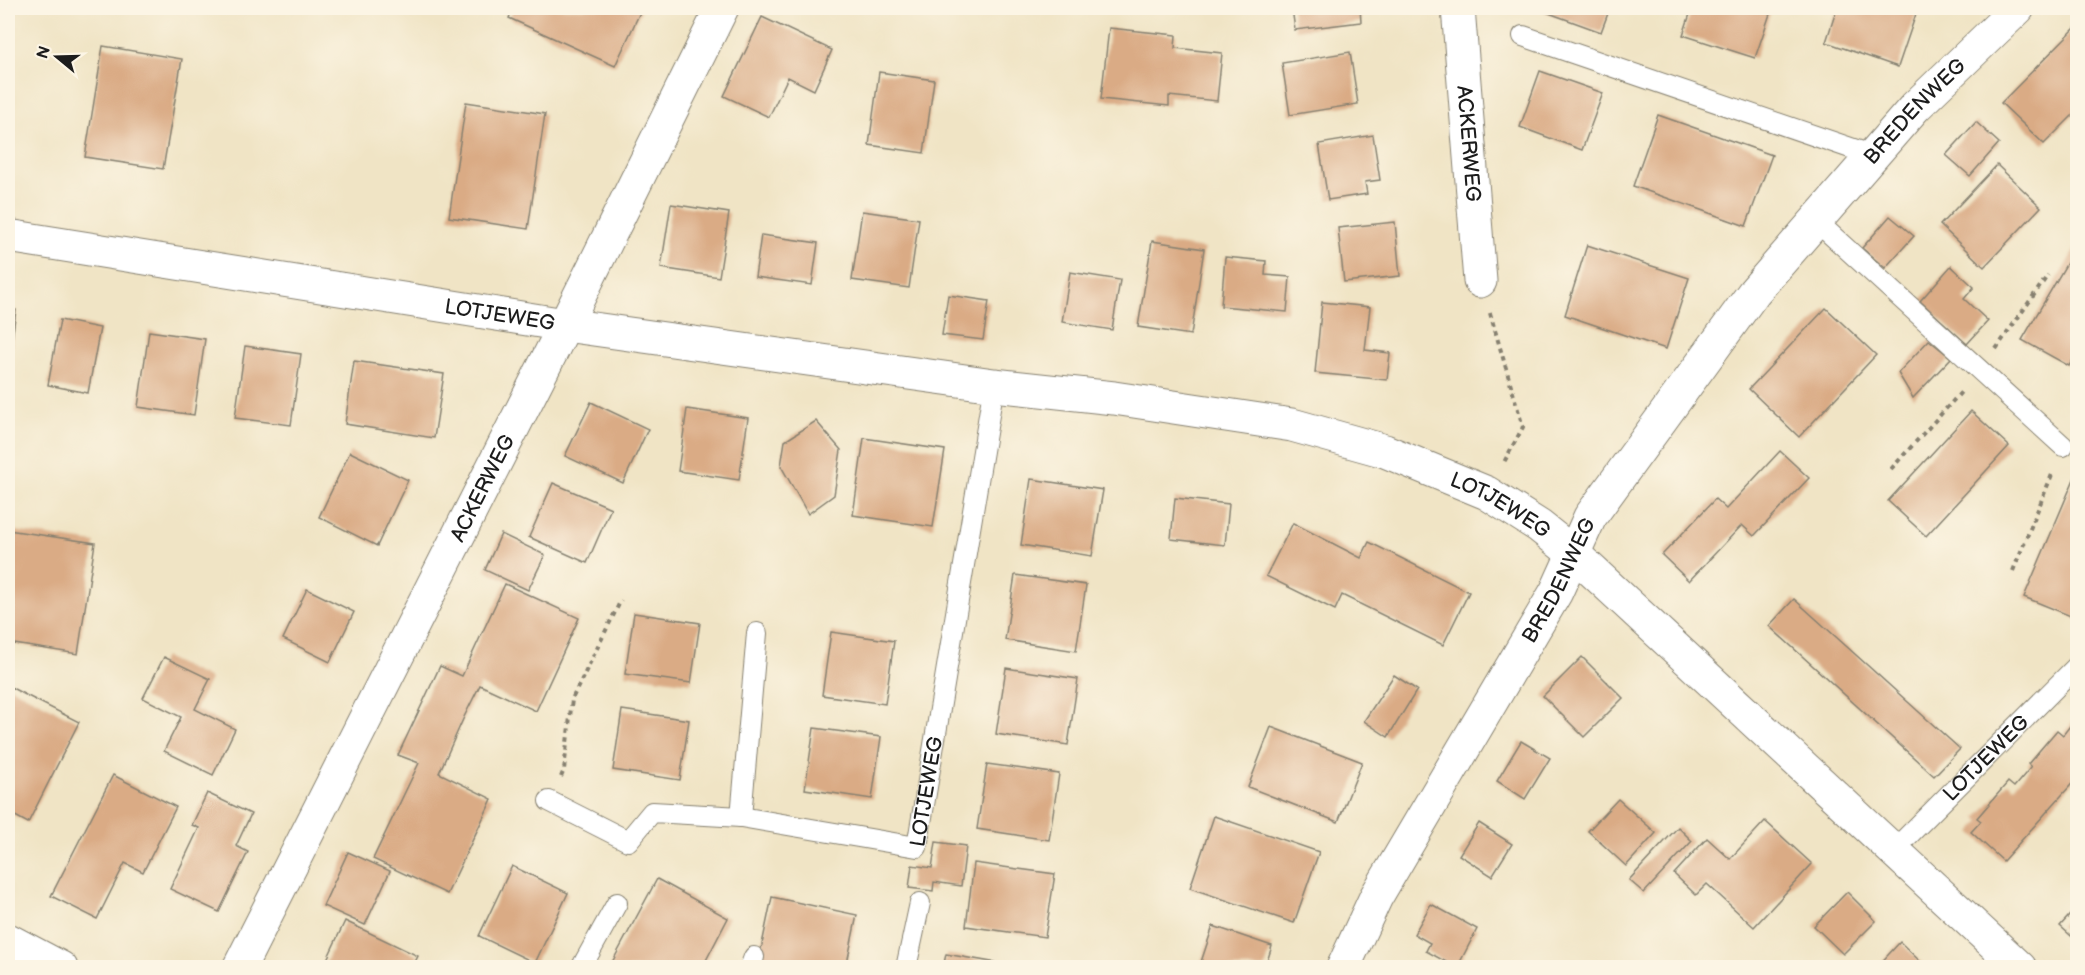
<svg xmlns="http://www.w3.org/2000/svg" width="2085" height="975" font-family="'Balsamiq Sans',sans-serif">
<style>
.building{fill:#daab85}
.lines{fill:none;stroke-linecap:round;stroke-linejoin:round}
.service-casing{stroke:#868070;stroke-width:22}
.minor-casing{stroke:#868070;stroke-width:35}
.tertiary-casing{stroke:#868070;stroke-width:35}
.path{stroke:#868070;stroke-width:4;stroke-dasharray:4.5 4.5;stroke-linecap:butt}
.service{stroke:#fff;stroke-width:20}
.minor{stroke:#fff;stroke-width:33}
.tertiary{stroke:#fff;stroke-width:33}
.labels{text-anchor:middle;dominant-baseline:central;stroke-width:4.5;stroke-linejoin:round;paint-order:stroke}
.street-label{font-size:21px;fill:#1c1c1c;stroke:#fcf5e5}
</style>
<rect width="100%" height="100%" fill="#fcf5e5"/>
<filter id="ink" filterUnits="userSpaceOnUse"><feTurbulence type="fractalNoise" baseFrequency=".0167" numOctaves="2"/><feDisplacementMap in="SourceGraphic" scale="12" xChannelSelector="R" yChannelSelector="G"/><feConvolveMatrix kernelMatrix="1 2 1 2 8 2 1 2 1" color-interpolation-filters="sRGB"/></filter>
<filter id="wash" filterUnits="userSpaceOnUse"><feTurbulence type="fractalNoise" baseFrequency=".008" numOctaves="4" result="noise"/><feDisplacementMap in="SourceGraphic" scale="24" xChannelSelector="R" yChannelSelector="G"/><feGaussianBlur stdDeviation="1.35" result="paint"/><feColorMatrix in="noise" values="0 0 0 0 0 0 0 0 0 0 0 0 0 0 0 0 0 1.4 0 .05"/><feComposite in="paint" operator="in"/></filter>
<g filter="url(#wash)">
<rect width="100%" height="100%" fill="#f0e4c5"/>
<g id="blocks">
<!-- building -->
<g class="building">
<polygon points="513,8 642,8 615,66 509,18"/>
<polygon points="1292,8 1360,8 1361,22 1295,30"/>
<polygon points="1535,8 1610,8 1601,32"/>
<polygon points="1692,8 1772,8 1755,58 1683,35"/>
<polygon points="1837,8 1918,8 1898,67 1826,42"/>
<polygon points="762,17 832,50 814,90 788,77 769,117 724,96"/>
<polygon points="2078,25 2078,110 2044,144 2001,103"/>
<polygon points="1109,28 1176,35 1175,48 1222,53 1217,101 1169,96 1169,106 1101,99"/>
<polygon points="103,46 182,59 163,169 85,157"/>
<polygon points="1350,52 1358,104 1290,115 1282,63"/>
<polygon points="1540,71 1603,93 1582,150 1520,127"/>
<polygon points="879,72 934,80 924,153 869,145"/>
<polygon points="466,102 545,114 528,229 449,217"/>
<polygon points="1658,115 1772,155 1746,226 1633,186"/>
<polygon points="1976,122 1999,143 1970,176 1946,155"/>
<polygon points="1373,135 1380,180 1365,182 1367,194 1328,200 1319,144"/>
<polygon points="1997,165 2041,207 1984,267 1940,225"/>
<polygon points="671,204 729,213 719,277 661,268"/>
<polygon points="862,211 919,219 909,288 852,280"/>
<polygon points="1890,216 1914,236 1885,268 1862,248"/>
<polygon points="1395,222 1400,276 1344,282 1338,228"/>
<polygon points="761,235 818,243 812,285 755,277"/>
<polygon points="1152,241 1204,249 1191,335 1138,327"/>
<polygon points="2078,244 2078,352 2069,366 2022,340"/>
<polygon points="1587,245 1689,278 1666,349 1565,315"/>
<polygon points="1225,257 1266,261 1265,275 1290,277 1287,312 1221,306"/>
<polygon points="1951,266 1974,287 1964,299 1988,321 1967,344 1920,301"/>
<polygon points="1070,272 1120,280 1112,330 1062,322"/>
<polygon points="948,295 989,301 983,340 942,335"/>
<polygon points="1322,302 1370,307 1365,350 1390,353 1387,380 1315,373"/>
<polygon points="8,308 16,310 9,362 8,362"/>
<polygon points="1826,308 1876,355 1799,437 1749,389"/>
<polygon points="60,320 100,328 88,393 48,385"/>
<polygon points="149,331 205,339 194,415 138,407"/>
<polygon points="1929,340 1951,358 1913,398 1898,373"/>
<polygon points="245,346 301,354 291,425 235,418"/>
<polygon points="354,361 444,374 434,438 345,424"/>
<polygon points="591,402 648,429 623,483 565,456"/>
<polygon points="687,409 748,418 739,480 678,471"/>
<polygon points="1971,411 2009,446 1926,536 1888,501"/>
<polygon points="816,421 841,450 834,495 808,514 781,466 785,441"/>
<polygon points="864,438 945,450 933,527 853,515"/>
<polygon points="1780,451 1809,478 1754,536 1742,525 1689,581 1662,555 1715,499 1726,509"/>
<polygon points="350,452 408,480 377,546 319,517"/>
<polygon points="2077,472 2078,472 2078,619 2024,597"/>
<polygon points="1031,479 1103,490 1092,556 1021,545"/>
<polygon points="553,483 611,508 587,563 529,537"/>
<polygon points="1175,498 1229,504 1225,545 1171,539"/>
<polygon points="1293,523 1361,558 1369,542 1469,592 1443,645 1342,595 1335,610 1266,576"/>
<polygon points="8,530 95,543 78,654 8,643"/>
<polygon points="501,534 545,555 528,590 485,570"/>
<polygon points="1015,575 1086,585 1076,651 1005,640"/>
<polygon points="505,584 579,618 536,711 480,685 464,717 439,773 492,799 447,894 373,859 419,763 398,755 425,698 440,666 462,676"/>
<polygon points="307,589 354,612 330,662 283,639"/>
<polygon points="1794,599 1960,749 1934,776 1769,626"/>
<polygon points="634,613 700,623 691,683 625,674"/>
<polygon points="831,632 894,641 885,704 822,695"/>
<polygon points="164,657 210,679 195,709 235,729 213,775 164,751 181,717 143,698"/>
<polygon points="1582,657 1623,698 1584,737 1543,696"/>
<polygon points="1006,668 1078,679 1068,745 996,734"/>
<polygon points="1394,675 1417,690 1388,737 1364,721"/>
<polygon points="8,686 79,722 28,823 8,812"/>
<polygon points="622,710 689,720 680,780 613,770"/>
<polygon points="2073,722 2078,726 2078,777 2003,861 1971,832 1981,821 1977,818 2008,782 2014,787 2031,767 2028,764 2057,730 2063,735"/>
<polygon points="1271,727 1362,762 1338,822 1248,787"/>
<polygon points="814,728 881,737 872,799 805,789"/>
<polygon points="1521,741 1550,758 1525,799 1497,781"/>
<polygon points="987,764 1059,774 1049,840 977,829"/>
<polygon points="113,775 176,807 143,872 125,863 97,919 51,896"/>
<polygon points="207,793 251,814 236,846 248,852 219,912 170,889 199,828 192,825"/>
<polygon points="1618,799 1656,833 1626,866 1588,831"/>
<polygon points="1214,816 1319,852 1294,923 1190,888"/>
<polygon points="1765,821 1812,864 1754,927 1707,884 1696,895 1674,874 1707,838 1730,859"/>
<polygon points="1479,823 1512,844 1492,876 1459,855"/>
<polygon points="1678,827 1692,841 1644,893 1629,880"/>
<polygon points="936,842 966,846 961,886 934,882 933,891 909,888 912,865 932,868"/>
<polygon points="348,852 390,871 365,925 323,906"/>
<polygon points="974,863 1055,874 1045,937 966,926"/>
<polygon points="512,866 568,893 535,963 479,936"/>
<polygon points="657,879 728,918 702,968 609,968"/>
<polygon points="1847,892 1876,921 1843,954 1814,926"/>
<polygon points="772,897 857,915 846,968 757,968"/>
<polygon points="1431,904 1477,929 1457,968 1426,951 1430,943 1414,934"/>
<polygon points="2078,906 2078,942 2060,926"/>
<polygon points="345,921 418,956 412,968 323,968"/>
<polygon points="1213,926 1272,946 1265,968 1199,968"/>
<polygon points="1900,942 1927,968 1876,968"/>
<polygon points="946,954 1014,966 1014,968 943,968"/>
</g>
</g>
</g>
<g filter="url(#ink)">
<use href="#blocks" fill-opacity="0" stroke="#868070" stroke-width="1.5"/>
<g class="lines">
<defs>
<g id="service">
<polyline points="1523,36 1871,155"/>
<polyline points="1815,220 2063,446"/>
<path id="s1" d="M549 801 628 841 652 812 741 817 917 847 994 385"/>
<polyline points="741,817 757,633"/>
<path id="s2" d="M1894 850 2078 665"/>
<polyline points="581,968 617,903"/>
<polyline points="750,968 754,957"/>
<polyline points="906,968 920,903"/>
</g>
<g id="minor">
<path id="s3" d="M1458 8 1480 281"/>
<polyline points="8,940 61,968"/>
<path id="s4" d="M239 968 565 325 722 8"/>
<path id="s5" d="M1343 968 1376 897 1556 592 1590 517 1754 292 1915 107 2018 8"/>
</g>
<g id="tertiary">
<path id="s6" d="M8 236 565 325 994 385 1114 398 1292 425 1385 451 1487 493 1539 526 1573 553 2020 968"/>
</g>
</defs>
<!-- service casing -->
<use href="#service" class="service-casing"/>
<!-- minor casing -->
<use href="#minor" class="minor-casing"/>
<!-- tertiary casing -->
<use href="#tertiary" class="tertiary-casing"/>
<!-- path -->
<g class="path">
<polyline points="1490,313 1523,427 1503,464"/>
<polyline points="1996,349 2048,275"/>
<polyline points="1891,469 1963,390"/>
<polyline points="2013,571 2053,472"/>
<polyline points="561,777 564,770 572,699 621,600"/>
</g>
<!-- service -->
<use href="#service" class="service"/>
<!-- minor -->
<use href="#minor" class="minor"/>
<!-- tertiary -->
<use href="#tertiary" class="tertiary"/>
</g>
</g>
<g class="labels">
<!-- street labels -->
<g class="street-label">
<text stroke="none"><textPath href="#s5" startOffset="1035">BREDENWEG</textPath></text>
<text stroke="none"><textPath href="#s3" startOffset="136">ACKERWEG</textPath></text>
<text stroke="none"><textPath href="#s6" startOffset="498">LOTJEWEG</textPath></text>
<text stroke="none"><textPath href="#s4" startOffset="538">ACKERWEG</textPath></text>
<text stroke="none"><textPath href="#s6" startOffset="1522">LOTJEWEG</textPath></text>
<text stroke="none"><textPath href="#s5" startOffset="444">BREDENWEG</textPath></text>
<text stroke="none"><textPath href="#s2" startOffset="130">LOTJEWEG</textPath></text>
<text stroke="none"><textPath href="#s1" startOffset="450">LOTJEWEG</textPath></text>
</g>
</g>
<!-- margin -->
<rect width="2085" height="975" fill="none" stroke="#fcf5e5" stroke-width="30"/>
<!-- north arrow -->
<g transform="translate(57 57) rotate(289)" stroke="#fcf5e5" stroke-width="4.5" paint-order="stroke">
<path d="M0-4.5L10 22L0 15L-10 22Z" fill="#1c1c1c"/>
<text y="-9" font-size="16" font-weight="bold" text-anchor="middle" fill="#1c1c1c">N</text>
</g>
</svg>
